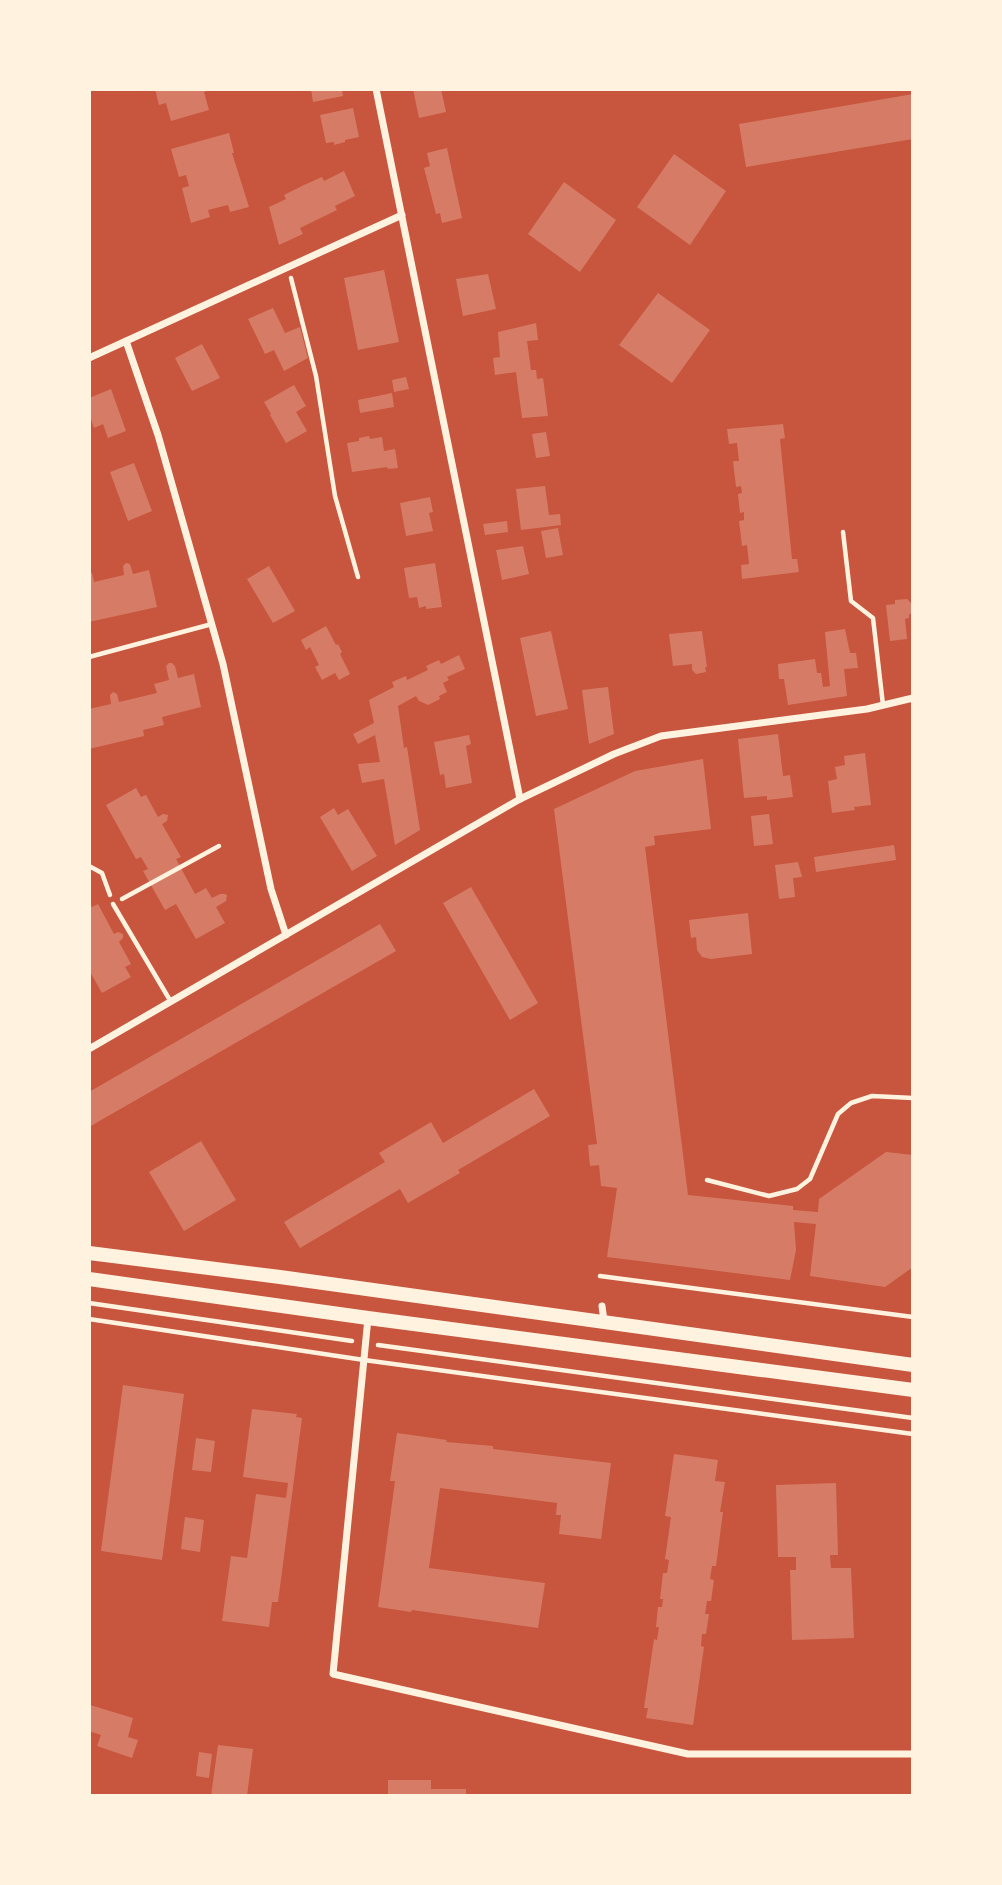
<svg xmlns="http://www.w3.org/2000/svg" width="1002" height="1885" font-family="Quicksand,sans-serif">
<style>
.building{fill:#d67c66}
.lines{fill:none;stroke-linecap:round;stroke-linejoin:round}
.path{stroke:#fff3e0;stroke-width:4.5}
.service{stroke:#fff3e0;stroke-width:4.5}
.minor{stroke:#fff3e0;stroke-width:7}
.primary{stroke:#fff3e0;stroke-width:14}
</style>
<rect width="100%" height="100%" fill="#c8553d"/>
<!-- building -->
<g class="building">
<polygon points="155,89 212,89 204,92 209,110 171,121 166,103 159,105"/>
<polygon points="311,89 342,89 343,96 313,102"/>
<polygon points="413,89 441,89 446,112 419,118"/>
<polygon points="913,94 913,139 746,167 739,124"/>
<polygon points="353,108 359,137 345,140 345,142 334,145 334,142 326,143 320,115"/>
<polygon points="229,133 234,153 232,153 249,207 230,212 228,205 208,210 210,217 191,223 182,188 189,186 186,175 179,177 171,149"/>
<polygon points="447,148 462,218 442,223 440,213 436,214 424,168 430,166 427,153"/>
<polygon points="674,154 726,191 690,245 637,207"/>
<polygon points="344,171 355,196 335,206 337,210 300,228 303,234 279,245 269,207 286,199 284,195 304,185 322,177 324,181"/>
<polygon points="564,182 616,220 580,272 528,234"/>
<polygon points="384,270 399,342 358,350 344,278"/>
<polygon points="488,274 496,309 463,316 456,279"/>
<polygon points="658,293 710,330 672,383 619,345"/>
<polygon points="273,308 285,333 300,327 308,358 284,371 274,350 265,354 248,319"/>
<polygon points="536,323 538,340 527,341 531,370 536,370 537,379 543,378 548,416 522,418 516,372 495,375 493,358 500,357 498,332"/>
<polygon points="202,344 220,378 192,391 175,358"/>
<polygon points="406,377 409,389 394,392 392,380"/>
<polygon points="294,385 306,406 296,412 307,431 286,443 270,415 271,414 264,402"/>
<polygon points="111,389 126,431 108,438 103,424 94,428 89,414 89,398"/>
<polygon points="392,393 394,407 360,413 358,400"/>
<polygon points="783,424 785,438 780,439 792,559 797,559 799,572 742,579 741,565 749,564 747,545 742,546 739,521 744,520 744,512 740,513 738,494 742,493 741,486 736,487 733,461 739,461 737,443 729,444 727,429"/>
<polygon points="546,432 550,456 536,458 532,434"/>
<polygon points="369,436 370,439 382,437 384,451 395,449 398,468 388,469 387,467 352,472 347,443 359,441 359,438"/>
<polygon points="134,463 152,511 128,521 110,472"/>
<polygon points="545,486 549,515 560,514 561,525 521,530 516,489"/>
<polygon points="430,497 433,512 429,513 433,531 406,536 400,503"/>
<polygon points="507,521 508,532 485,535 483,524"/>
<polygon points="558,528 563,555 546,558 541,531"/>
<polygon points="523,546 529,574 502,580 496,550"/>
<polygon points="126,563 130,564 133,574 149,570 157,607 89,622 89,572 92,573 94,582 124,575 123,566"/>
<polygon points="435,563 442,607 426,609 426,606 419,608 417,597 409,598 404,568"/>
<polygon points="269,566 295,611 273,623 247,579"/>
<polygon points="907,599 912,604 913,609 913,614 909,614 909,618 905,619 907,639 890,641 886,605 895,604 895,600"/>
<polygon points="326,626 336,645 338,644 342,652 340,654 350,674 339,680 335,673 322,680 315,667 319,665 310,647 306,650 301,640"/>
<polygon points="845,629 850,653 856,653 858,668 844,669 847,696 788,705 784,679 779,679 778,664 815,659 817,673 821,673 823,687 830,686 825,632"/>
<polygon points="551,631 568,709 536,716 520,638"/>
<polygon points="702,631 707,667 705,667 706,672 696,674 692,670 692,664 673,666 669,634"/>
<polygon points="459,655 465,669 447,677 449,680 443,683 447,692 439,696 440,699 428,705 419,701 416,696 398,706 404,748 407,747 420,830 395,845 384,779 362,783 358,764 380,762 375,735 358,744 353,734 374,723 369,700 394,687 392,682 406,676 407,680 428,670 426,666 439,660 441,664"/>
<polygon points="169,663 172,663 175,666 178,678 194,674 201,707 162,717 164,725 143,730 144,736 89,749 89,709 111,704 110,695 113,692 117,694 119,702 157,693 154,684 169,680 166,666"/>
<polygon points="608,687 614,734 589,744 582,690"/>
<polygon points="778,734 783,776 790,775 793,797 767,800 767,796 744,798 738,739"/>
<polygon points="469,735 471,744 466,746 472,783 446,788 444,774 440,775 434,742"/>
<polygon points="865,753 871,805 854,807 855,810 832,813 828,781 837,779 835,767 845,765 844,756"/>
<polygon points="703,759 711,829 654,836 655,845 645,847 688,1195 793,1206 793,1210 818,1212 819,1199 886,1152 913,1155 913,1267 885,1287 810,1276 816,1224 794,1222 796,1250 790,1280 607,1257 617,1188 601,1186 599,1165 590,1166 588,1145 597,1144 554,809 635,771"/>
<polygon points="136,788 141,797 146,795 158,817 163,814 168,815 167,821 162,824 181,857 176,859 195,894 206,888 212,898 220,894 225,894 227,895 226,901 216,907 225,923 196,939 176,904 165,910 143,871 148,869 141,857 136,859 106,805"/>
<polygon points="334,808 338,815 348,809 377,856 352,871 320,817"/>
<polygon points="769,814 773,844 754,846 751,816"/>
<polygon points="894,845 896,860 816,872 814,857"/>
<polygon points="798,862 802,877 793,878 795,897 779,899 775,865"/>
<polygon points="471,887 538,1003 510,1020 443,903"/>
<polygon points="89,902 92,907 98,904 114,934 118,932 123,934 123,938 119,942 131,964 125,967 131,977 102,993 89,970"/>
<polygon points="748,913 752,954 711,959 702,957 697,950 696,937 691,938 689,920"/>
<polygon points="380,924 396,951 89,1127 89,1092"/>
<polygon points="534,1089 550,1116 458,1170 460,1173 408,1203 400,1189 300,1248 284,1222 385,1162 379,1153 431,1122 443,1143"/>
<polygon points="201,1141 236,1200 184,1231 149,1172"/>
<polygon points="123,1385 184,1394 162,1560 101,1551"/>
<polygon points="252,1409 297,1414 296,1417 302,1418 278,1602 272,1602 269,1627 222,1621 231,1556 247,1558 256,1494 286,1498 288,1483 243,1477"/>
<polygon points="397,1433 447,1440 446,1442 493,1446 493,1449 611,1463 601,1539 559,1534 561,1515 556,1515 557,1503 440,1488 429,1568 545,1583 538,1628 412,1610 411,1612 378,1607 395,1481 390,1481"/>
<polygon points="196,1438 215,1441 211,1472 192,1470"/>
<polygon points="674,1454 718,1460 715,1481 725,1482 720,1512 723,1512 716,1566 712,1566 710,1579 714,1580 711,1601 707,1601 705,1614 709,1614 706,1634 702,1634 701,1646 704,1647 693,1725 646,1718 648,1708 644,1708 654,1639 657,1640 659,1627 656,1627 658,1607 662,1607 663,1599 660,1599 663,1573 667,1573 669,1560 665,1559 671,1517 665,1516"/>
<polygon points="836,1483 838,1555 830,1555 831,1568 851,1568 854,1638 792,1640 790,1570 796,1570 796,1557 778,1557 776,1485"/>
<polygon points="185,1517 204,1520 200,1552 181,1549"/>
<polygon points="90,1705 133,1718 128,1737 138,1740 132,1758 97,1746 101,1735 89,1731"/>
<polygon points="218,1745 253,1749 247,1796 211,1796"/>
<polygon points="199,1752 212,1754 209,1778 196,1776"/>
<polygon points="388,1780 431,1780 431,1789 466,1789 466,1796 388,1796"/>
</g>
<g class="lines">
<!-- path -->
<g class="path">
<polyline points="291,278 316,376 335,496 358,577"/>
<polyline points="89,866 102,873 110,895"/>
<polyline points="122,899 219,846"/>
<polyline points="89,1303 352,1341"/>
<polyline points="378,1345 913,1418"/>
</g>
<!-- service -->
<g class="service">
<polyline points="843,532 851,601 873,618 883,705"/>
<polyline points="89,657 212,624"/>
<polyline points="113,904 171,1002"/>
<polyline points="707,1180 769,1196 797,1189 810,1179 838,1114 851,1103 872,1096 913,1098"/>
<polyline points="600,1276 913,1317"/>
<polyline points="89,1319 364,1360 913,1434"/>
</g>
<!-- minor -->
<g class="minor">
<polyline points="376,89 520,799"/>
<polyline points="126,341 158,435 223,664 271,889 286,935"/>
<polyline points="89,358 402,215"/>
<polyline points="89,1049 520,799 614,754 661,736 867,709 913,698"/>
<polyline points="602,1306 604,1321"/>
<polyline points="368,1318 333,1674 688,1754 913,1754"/>
</g>
<!-- primary -->
<g class="primary">
<polyline points="89,1253 280,1277 913,1365"/>
<polyline points="89,1279 368,1318 913,1390"/>
</g>
</g>
<!-- border -->
<rect width="1002" height="1885" fill="none" stroke="#fff3e0" stroke-width="182"/>
</svg>
